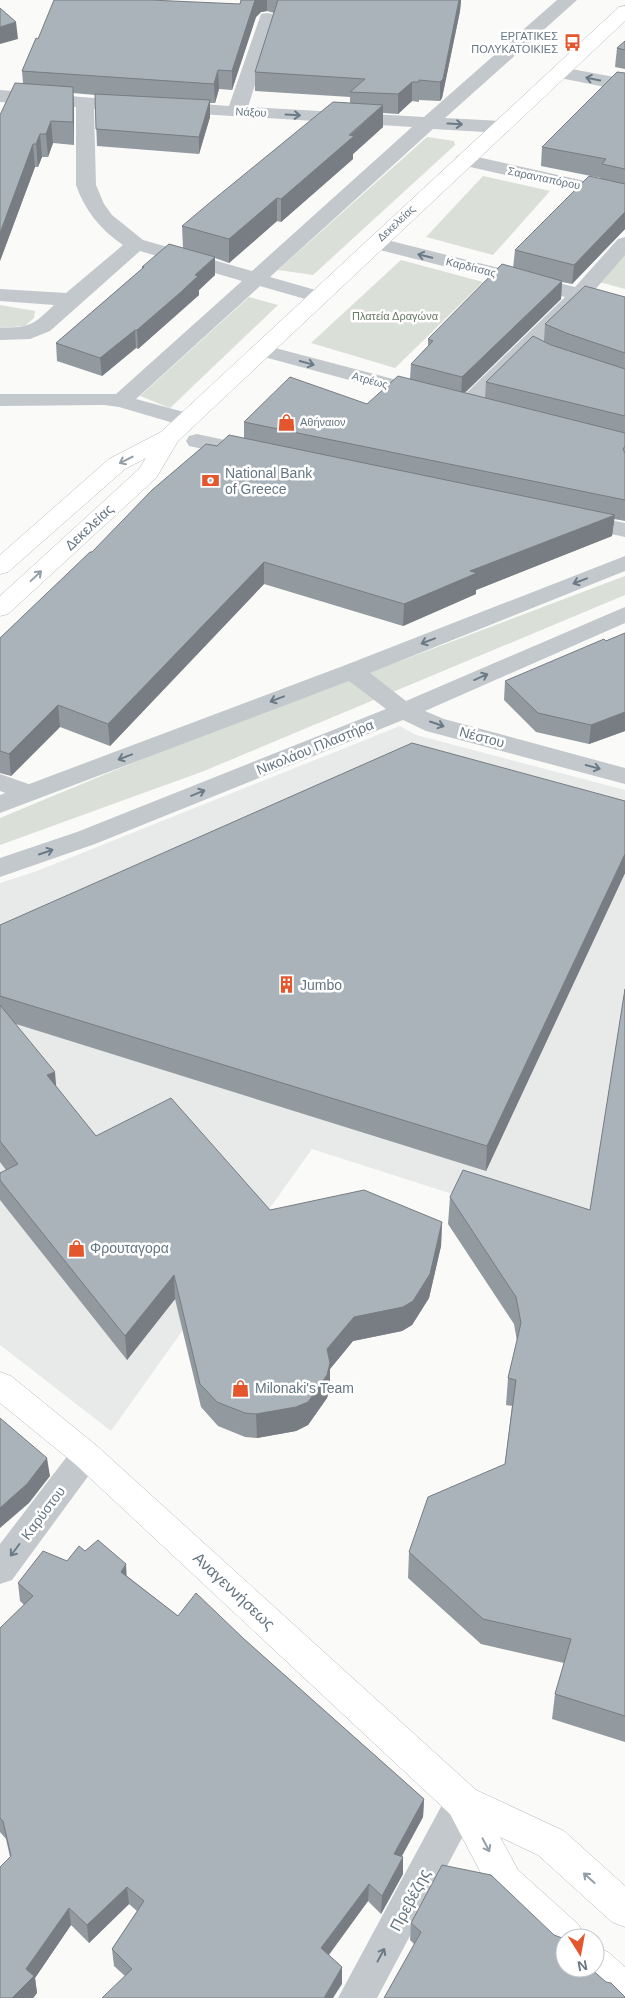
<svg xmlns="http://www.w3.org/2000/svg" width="625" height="1998" font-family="Arial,sans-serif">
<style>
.built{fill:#e8e9e9}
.green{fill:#dadfd7}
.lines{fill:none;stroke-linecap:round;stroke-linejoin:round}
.secondary-casing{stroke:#b3babf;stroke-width:1}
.primary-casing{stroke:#b5babe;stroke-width:1}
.lane{fill:#c3c8cc;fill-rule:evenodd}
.street{fill:#c3c8cc;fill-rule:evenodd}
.secondary{fill:#fff;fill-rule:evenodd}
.primary{fill:#fff;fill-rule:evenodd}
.wall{fill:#929a9f}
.shaded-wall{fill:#777d82}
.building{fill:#aab3b9;stroke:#777d82}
.oneway{stroke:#6a7a87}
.oneway2{stroke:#939fa8}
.labels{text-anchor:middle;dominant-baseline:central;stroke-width:5;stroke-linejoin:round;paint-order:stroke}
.far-poi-label{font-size:11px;fill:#657683;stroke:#fff;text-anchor:end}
.far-street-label{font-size:11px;fill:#657683;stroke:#fff}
.far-park-label{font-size:11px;fill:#687a64;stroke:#fff}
.poi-label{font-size:14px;fill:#657683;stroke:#fff;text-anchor:start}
.street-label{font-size:14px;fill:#657683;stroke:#fff}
.near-street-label{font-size:16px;fill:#657683;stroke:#fff}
</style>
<rect width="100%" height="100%" fill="#fafaf8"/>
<!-- built -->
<polygon class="built" points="400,726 416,735 625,790 625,996 586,1237 312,1149 111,1431 0,1345 0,883 37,871"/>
<!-- green -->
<g class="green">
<polygon points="427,137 454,141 455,145 313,275 278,270"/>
<polygon points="483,176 550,191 493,255 426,237"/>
<polygon points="625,251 625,289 599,282"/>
<polygon points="401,260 483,282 395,368 311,343"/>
<polygon points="249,297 278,305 170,408 140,396"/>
<polygon points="0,305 35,311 34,318 25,326 0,328"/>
<polygon points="625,576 625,595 204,771 0,845 0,818 147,757"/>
</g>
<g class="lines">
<defs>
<g id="secondary">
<polygon points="0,1372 11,1376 97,1446 476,1790 564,1831 625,1886 625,1927 612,1922 538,1855 500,1837 518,1870 579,1925 584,1938 565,1938 565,1955 553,1951 492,1894 450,1814 75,1464 0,1403"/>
<polygon points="595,1947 608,1952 625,1967 625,1998 604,1998 582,1978 578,1968 595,1968"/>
</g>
<polygon id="primary" points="625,6 625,21 178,441 156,478 8,614 0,616 0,596 139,469 146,458 125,469 8,572 0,574 0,555 109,459 161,432 619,7"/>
</defs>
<!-- secondary casing -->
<use href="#secondary" class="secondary-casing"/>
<!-- primary casing -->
<use href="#primary" class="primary-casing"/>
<!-- lane -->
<polygon class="lane" points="0,774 37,787 40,793 37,799 28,801 0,791"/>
<!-- street -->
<g class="street">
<path d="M557 0H577L445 118 502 121 509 123 511 127 509 131 502 133 433 129 270 277 326 293 329 297 326 301 319 303 260 286 136 399 195 415 198 420 195 425 187 427 119 407 104 405 0 406V394H116L242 281 140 251 50 331 30 339 0 340V328C31 327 32 326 54 305L0 301V289L66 293 123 245C101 230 85 211 76 185V107L0 102V90L140 102 142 106 140 110 133 112 94 109 96 185 104 204 112 215 143 240 252 271 412 127 167 112 165 108 167 104 174 102 229 106 261 14 267 13 273 14 276 18 248 107 424 117Z"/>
<polygon points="561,67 625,79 625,91 555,77 552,73 555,69"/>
<polygon points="464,154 625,190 625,202 457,164 454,160 457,156"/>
<polygon points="375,237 575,287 618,239 625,237 625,255 593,292 625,300 625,312 584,302 474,411 466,412 458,411 455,406 458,401 565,297 368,247 365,243 368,239"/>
<polygon points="260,344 431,389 434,394 431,399 423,400 253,354 249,350 253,346"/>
<polygon points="197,434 262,448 265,453 262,458 254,460 189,446 186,441 189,436"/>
<polygon points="578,513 625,523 625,537 570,525 567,520 570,515"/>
<polygon points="625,556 625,571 370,673 406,701 625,607 625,623 425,711 444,719 625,768 625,784 426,731 403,720 95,844 0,877 0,858 77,832 386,709 349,681 0,813 0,795 343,666"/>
<polygon points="86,1442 97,1446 102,1455 97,1464 12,1580 0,1584 0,1544 75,1446"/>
<polygon points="463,1786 476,1790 481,1802 377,1998 338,1998 450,1790"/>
</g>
<!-- secondary -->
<use href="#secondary" class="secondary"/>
<!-- primary -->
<use href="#primary" class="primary"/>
</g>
<!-- wall -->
<g class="wall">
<polygon points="241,0 461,0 460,11 442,98 440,101 419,100 419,102 412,101 398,114 383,113 383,127 353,154 353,159 281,222 277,221 229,263 215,258 215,275 199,290 199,295 138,349 136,348 102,376 57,361 56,343 142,269 142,267 183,248 182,226 350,103 350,97 255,91 255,72 274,13 267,11 261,12 256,17 232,90 219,89 215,103 210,103 210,117 199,154 97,146 95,95 73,93 74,110 74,145 53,143 48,157 42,157 38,167 35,167 0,261 23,83 22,71 38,39 240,4"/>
<polygon points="625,41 625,69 615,67 617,48"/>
<polygon points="625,73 625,229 572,284 562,282 561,299 465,393 485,398 486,382 544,341 545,324 625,297 625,521 614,519 612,536 476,590 476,594 403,626 264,584 110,746 60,727 11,776 0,773 0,638 92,552 217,446 244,438 244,422 367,404 410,379 411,364 428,346 428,339 513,268 515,250 601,179 601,178 541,166 542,147"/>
<polygon points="625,633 625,731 589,744 536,732 504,700 505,681"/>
<polygon points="625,801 625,873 486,1171 16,1024 56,1087 96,1136 270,1210 442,1222 441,1246 429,1298 412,1325 402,1331 353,1341 330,1369 330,1387 327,1398 308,1425 296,1431 257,1438 245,1437 218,1426 201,1407 175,1299 127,1360 0,1200 0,1173 6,1170 0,1162 0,925"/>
<polygon points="625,989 625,1742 552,1719 555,1694 564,1663 481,1644 408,1578 409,1552 505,1464 512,1406 506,1405 508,1378 517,1341 514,1324 448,1224 450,1197 590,1210"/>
<polygon points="85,1551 127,1576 178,1616 244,1639 424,1799 423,1817 402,1856 403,1874 381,1914 368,1901 329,1955 342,1967 342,1984 125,1976 114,1966 112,1949 137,1911 129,1904 89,1943 71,1925 35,1978 37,1993 33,1998 0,1998 10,1857 6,1839 0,1832 0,1628 24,1605 20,1601 18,1583 67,1561"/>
<polygon points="411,1923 565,1968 606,1982 414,1944 410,1940"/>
</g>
<!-- shaded-wall -->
<g class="shaded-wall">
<polygon points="255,0 267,0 267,11 261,12 256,17 232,90 232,71"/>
<polygon points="459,0 461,0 460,11 442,98 440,101 440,82"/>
<polygon points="16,22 18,39 0,44 0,27"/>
<polygon points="218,70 219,89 215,103 214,84"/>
<polygon points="412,82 412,101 398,114 398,94"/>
<polygon points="73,87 74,110 74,145 73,122"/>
<polygon points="210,100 210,117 199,154 199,137"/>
<polygon points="383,105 383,127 353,154 353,159 281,222 281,199"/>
<polygon points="51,121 53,143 48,157 46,134"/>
<polygon points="40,134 42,157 38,167 36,144"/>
<polygon points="33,144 35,167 0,261 0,233"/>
<polygon points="277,198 277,221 229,263 229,239"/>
<polygon points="625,212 625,229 572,284 574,265"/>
<polygon points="215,257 215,275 199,290 199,295 138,349 137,330"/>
<polygon points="562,281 561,299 461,396 462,377"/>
<polygon points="135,330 136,348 102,376 100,358"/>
<polygon points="615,515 612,536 476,590 476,594 403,626 404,604 470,571"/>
<polygon points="264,562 264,584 110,746 108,724"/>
<polygon points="58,705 60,727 11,776 9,754"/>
<polygon points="625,712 625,731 589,744 591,725"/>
<polygon points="625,854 625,873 486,1171 487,1146"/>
<polygon points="55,1072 57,1096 47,1075"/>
<polygon points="442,1222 441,1246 429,1298 412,1325 402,1331 353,1341 330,1369 330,1387 327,1398 308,1425 296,1431 257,1438 256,1414 354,1317"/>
<polygon points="174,1275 175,1299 127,1360 125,1336"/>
<polygon points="47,1458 50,1476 29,1503 0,1528 0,1508"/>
<polygon points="126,1564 127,1583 121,1572"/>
<polygon points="424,1799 423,1817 393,1872 394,1854"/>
<polygon points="403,1857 403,1874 381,1914 382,1896"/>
<polygon points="369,1884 368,1901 321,1965 321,1948"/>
<polygon points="127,1887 129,1904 89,1943 87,1925"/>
<polygon points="69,1908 71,1925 35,1978 37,1993 33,1998 12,1998 26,1969"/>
<polygon points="342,1967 342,1984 333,1998 324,1998"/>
</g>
<!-- building -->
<g class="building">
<polygon points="54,0 150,0 240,4 241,0 255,0 232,71 218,70 214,84 22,71 36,38 38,39"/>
<polygon points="278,0 459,0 443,79 440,82 419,80 419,82 412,82 398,94 350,92 365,79 255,72"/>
<polygon points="0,8 16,22 0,27"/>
<polygon points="625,41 625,50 617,48"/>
<polygon points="617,72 625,73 625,169 602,164 606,159 542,147"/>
<polygon points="15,83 73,87 73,122 51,121 46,134 40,134 36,144 33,144 0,233 0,115"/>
<polygon points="95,94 210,100 199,137 96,129"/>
<polygon points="333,102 383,105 349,135 354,136 281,199 277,198 229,239 182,226 213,200"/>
<polygon points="589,176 625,184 625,212 574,265 515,250"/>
<polygon points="169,244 215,257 195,275 198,276 181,292 137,330 135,330 100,358 56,343 144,267 142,267"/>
<polygon points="502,264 562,281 462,377 411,364 433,341 428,339"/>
<polygon points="585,286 625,297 625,353 566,333 545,324"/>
<polygon points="533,336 551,345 625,369 625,416 486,382"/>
<polygon points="398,376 625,433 625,446 623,449 625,453 625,500 244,422 290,377 367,404"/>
<polygon points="229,435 615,515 470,571 477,573 404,604 264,562 108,724 58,705 9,754 0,751 0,638 90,552 92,552 152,490 206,444 217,446"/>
<polygon points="625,633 625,712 591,725 538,713 505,681 604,639 606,641"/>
<polygon points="412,743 625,801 625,854 487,1146 0,996 0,925"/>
<polygon points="625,989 625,1716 555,1694 571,1639 483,1619 409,1552 428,1497 505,1464 516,1380 508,1378 521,1323 516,1297 450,1197 463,1170 590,1210"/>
<polygon points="0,1005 55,1072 47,1075 96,1136 171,1098 270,1210 364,1190 442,1222 430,1274 413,1301 403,1307 354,1317 327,1349 330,1363 327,1375 308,1402 296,1407 256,1414 245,1413 217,1402 200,1384 174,1275 125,1336 0,1180 0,1173 18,1164 0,1141"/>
<polygon points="0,1418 47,1458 27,1484 0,1508"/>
<polygon points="98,1540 126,1564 121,1572 178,1616 196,1593 244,1639 424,1799 394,1854 403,1857 382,1896 369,1884 321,1948 342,1967 324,1998 102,1998 132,1969 112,1949 144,1901 127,1887 87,1925 69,1908 26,1969 34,1976 12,1998 0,1998 0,1867 11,1856 3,1821 0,1818 0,1628 33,1596 18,1583 43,1551 67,1561 79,1546 85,1551"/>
<polygon points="442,1865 491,1875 554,1935 565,1939 565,1968 590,1968 606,1982 611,1983 625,1997 625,1998 384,1998 421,1932 411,1923"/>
</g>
<!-- one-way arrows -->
<defs><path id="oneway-shaft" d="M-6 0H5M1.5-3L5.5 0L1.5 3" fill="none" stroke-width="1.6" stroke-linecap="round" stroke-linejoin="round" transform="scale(1.25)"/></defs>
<g class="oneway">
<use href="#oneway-shaft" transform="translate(593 79) rotate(-169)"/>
<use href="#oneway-shaft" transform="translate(293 115) rotate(3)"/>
<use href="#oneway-shaft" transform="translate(455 124) rotate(3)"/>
<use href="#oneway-shaft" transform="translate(425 256) rotate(-166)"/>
<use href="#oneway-shaft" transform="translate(307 363) rotate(15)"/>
<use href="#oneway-shaft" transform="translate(580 581) rotate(159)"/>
<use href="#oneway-shaft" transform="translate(428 641) rotate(159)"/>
<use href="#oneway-shaft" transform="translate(481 677) rotate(-24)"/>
<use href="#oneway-shaft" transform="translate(277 699) rotate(159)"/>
<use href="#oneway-shaft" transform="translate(437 724) rotate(19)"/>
<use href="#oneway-shaft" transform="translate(125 757) rotate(159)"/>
<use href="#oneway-shaft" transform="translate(593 767) rotate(15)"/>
<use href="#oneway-shaft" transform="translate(198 793) rotate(-22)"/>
<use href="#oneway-shaft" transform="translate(46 852) rotate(-19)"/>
<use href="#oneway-shaft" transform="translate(15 1550) rotate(127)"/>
<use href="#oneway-shaft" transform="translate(381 1955) rotate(-62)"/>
</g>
<g class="oneway2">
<use href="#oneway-shaft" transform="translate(126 460) rotate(153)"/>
<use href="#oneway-shaft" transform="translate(36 576) rotate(-43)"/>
<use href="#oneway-shaft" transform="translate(486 1845) rotate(62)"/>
<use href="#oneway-shaft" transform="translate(589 1878) rotate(-138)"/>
</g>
<!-- icons -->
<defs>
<symbol id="bus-bare" viewBox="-9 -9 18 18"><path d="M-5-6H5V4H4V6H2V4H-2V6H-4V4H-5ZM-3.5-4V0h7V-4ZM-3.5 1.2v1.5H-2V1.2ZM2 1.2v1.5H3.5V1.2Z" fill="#e4572e" stroke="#fff" stroke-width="2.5" paint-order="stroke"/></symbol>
<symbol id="shop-bare" viewBox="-9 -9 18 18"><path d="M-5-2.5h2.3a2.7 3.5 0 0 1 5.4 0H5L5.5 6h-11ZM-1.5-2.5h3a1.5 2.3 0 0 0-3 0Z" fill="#e4572e" stroke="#fff" stroke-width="2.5" paint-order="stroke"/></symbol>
<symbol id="bank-bare" viewBox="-9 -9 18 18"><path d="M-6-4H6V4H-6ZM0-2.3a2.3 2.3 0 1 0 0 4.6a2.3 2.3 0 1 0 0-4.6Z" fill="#e4572e" stroke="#fff" stroke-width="2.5" paint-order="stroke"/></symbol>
<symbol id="building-bare" viewBox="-9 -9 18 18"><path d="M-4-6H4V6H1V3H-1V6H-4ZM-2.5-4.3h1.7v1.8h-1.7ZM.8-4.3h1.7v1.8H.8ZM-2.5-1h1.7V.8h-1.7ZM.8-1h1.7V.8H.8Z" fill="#e4572e" stroke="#fff" stroke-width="2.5" paint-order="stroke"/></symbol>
</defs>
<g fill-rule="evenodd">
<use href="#bus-bare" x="560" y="30" width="25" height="25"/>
<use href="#shop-bare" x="274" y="410" width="25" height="25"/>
<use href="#bank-bare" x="198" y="468" width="25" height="25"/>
<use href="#building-bare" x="274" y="972" width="25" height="25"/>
<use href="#shop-bare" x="64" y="1236" width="25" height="25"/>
<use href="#shop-bare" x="228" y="1376" width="25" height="25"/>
</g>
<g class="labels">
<!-- far-poi labels -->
<g class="far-poi-label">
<text x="558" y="36">ΕΡΓΑΤΙΚΕΣ<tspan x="558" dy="13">ΠΟΛΥΚΑΤΟΙΚΙΕΣ</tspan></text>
<text x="300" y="422" text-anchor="start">Αθήναιον</text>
</g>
<!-- far-street labels -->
<g class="far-street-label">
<text transform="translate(251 112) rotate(3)">Νάξου</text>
<text transform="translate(544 178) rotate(12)">Σαρανταπόρου</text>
<text transform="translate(396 223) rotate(-43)">Δεκελείας</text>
<text transform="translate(471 267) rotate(14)">Καρδίτσας</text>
<text transform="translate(370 380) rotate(15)">Ατρέως</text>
</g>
<!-- far-park labels -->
<g class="far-park-label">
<text x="395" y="316">Πλατεία Δραγώνα</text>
</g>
<!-- poi labels -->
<g class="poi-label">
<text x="225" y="473">National Bank<tspan x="225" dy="16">of Greece</tspan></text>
<text x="300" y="985">Jumbo</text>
<text x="90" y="1248">Φρουταγορα</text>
<text x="255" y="1388">Milonaki's Team</text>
</g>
<!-- street labels -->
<g class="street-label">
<text transform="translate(89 527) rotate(-43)">Δεκελείας</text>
<text transform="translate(482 737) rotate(15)">Νέστου</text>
<text transform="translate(315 747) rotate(-22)">Νικολάου Πλαστήρα</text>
<text transform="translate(43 1513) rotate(-53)">Καρύστου</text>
</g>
<!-- near-street labels -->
<g class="near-street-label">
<text transform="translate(234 1591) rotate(43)">Αναγεννήσεως</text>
<text transform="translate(410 1900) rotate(-62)">Πρεβέζης</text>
</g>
</g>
<!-- north arrow -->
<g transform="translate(580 1953) rotate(169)"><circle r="24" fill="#ffffff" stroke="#c1c8cd"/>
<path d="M0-4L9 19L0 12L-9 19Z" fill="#e4572e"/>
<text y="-8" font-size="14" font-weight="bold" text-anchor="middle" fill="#657683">N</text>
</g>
</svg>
